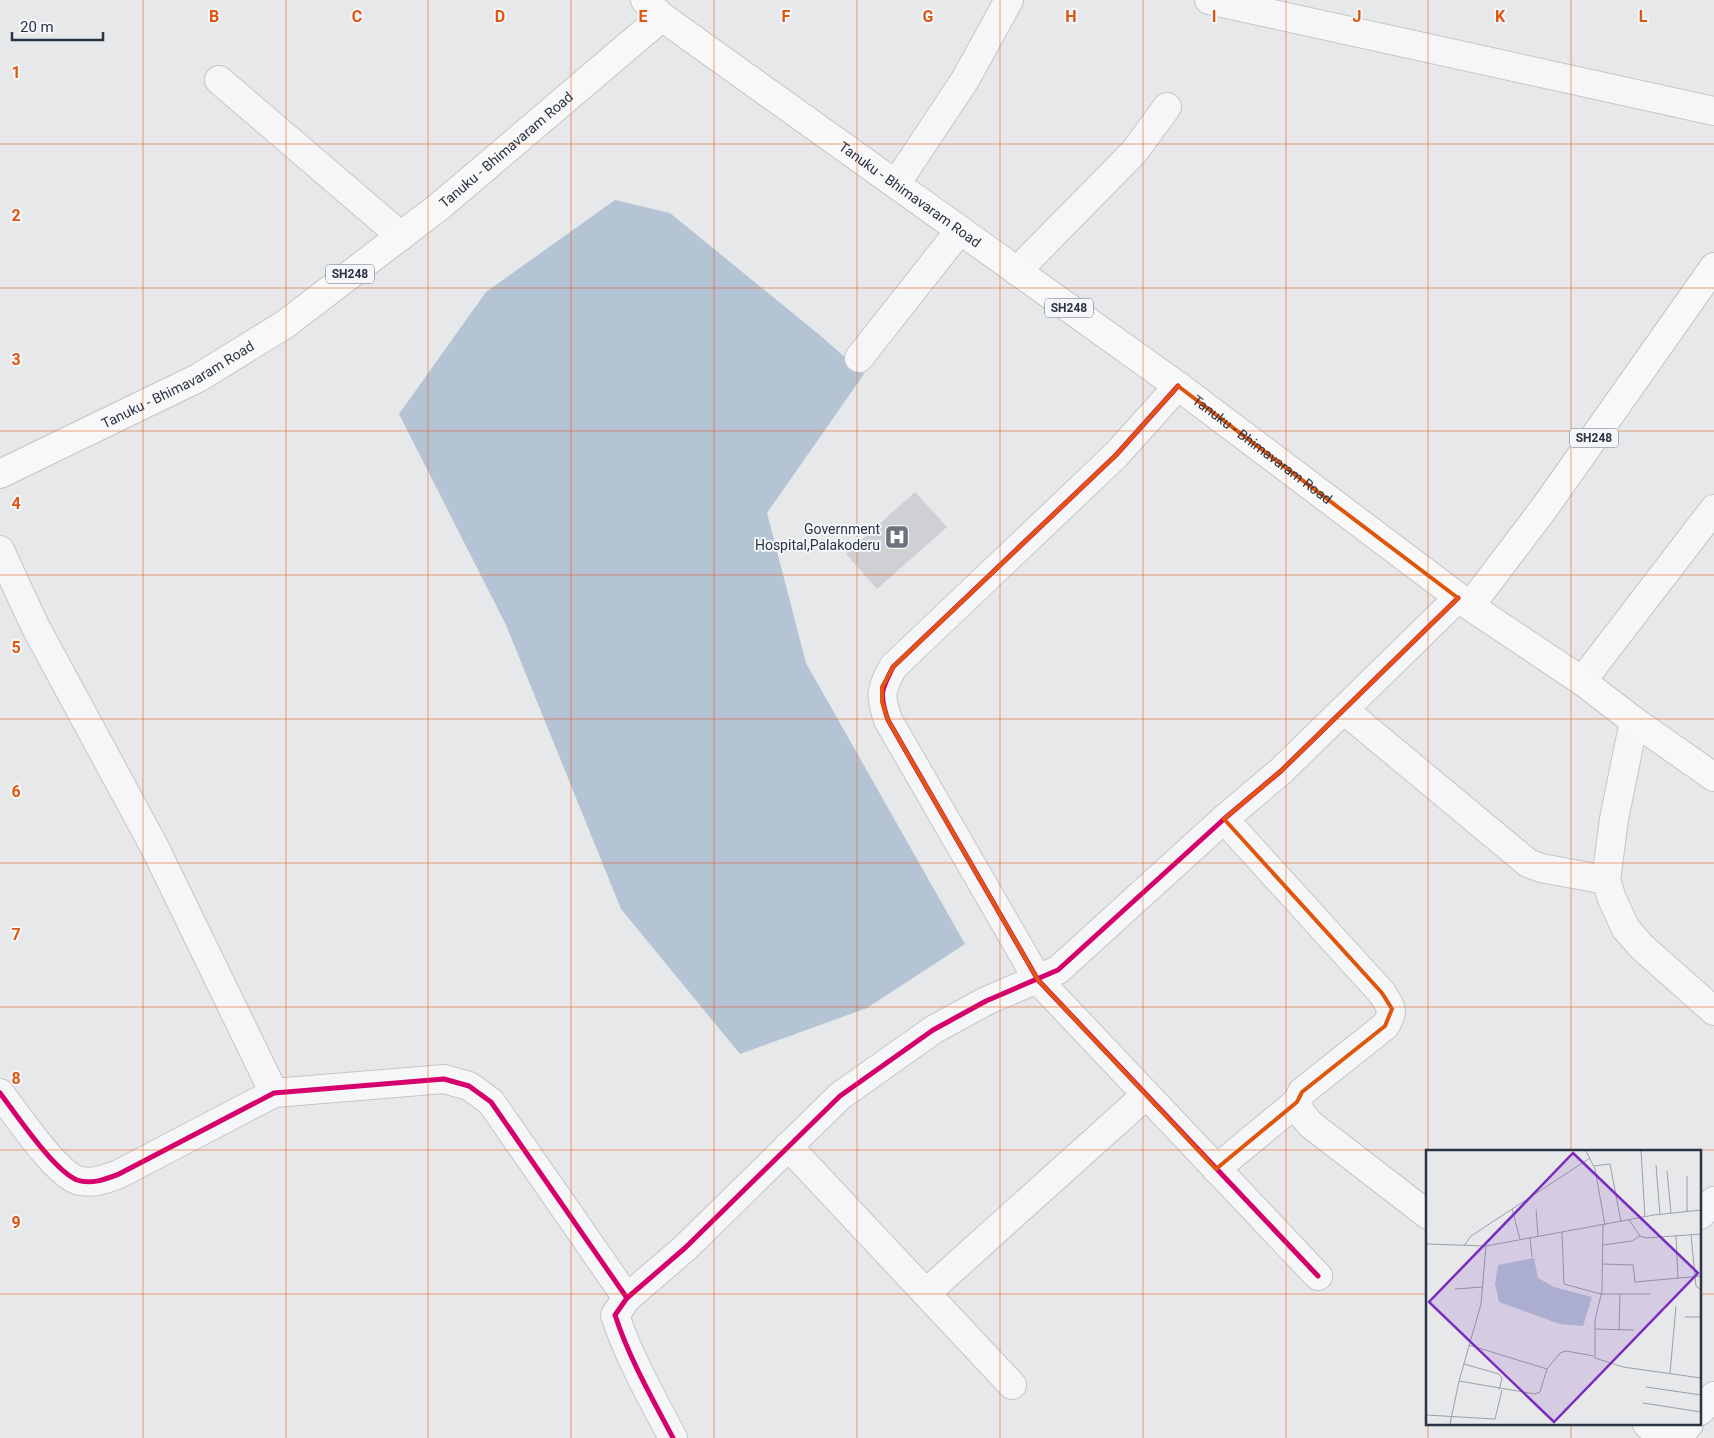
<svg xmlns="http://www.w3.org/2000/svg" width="1714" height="1438" font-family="Roboto,sans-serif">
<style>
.water{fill:#b4c4d5}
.building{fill:#ced0d3}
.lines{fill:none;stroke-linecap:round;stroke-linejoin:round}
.minor-casing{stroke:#c4c6c8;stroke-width:30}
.major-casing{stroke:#c2c5c8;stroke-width:30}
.minor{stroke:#f5f6f7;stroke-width:28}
.major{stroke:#f8f8f8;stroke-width:28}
.cycleway-casing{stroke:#f4f6f9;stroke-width:8}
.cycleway{stroke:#d6006c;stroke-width:5}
.marked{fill:none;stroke:#df570f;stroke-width:4;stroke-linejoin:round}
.grid{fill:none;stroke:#df570f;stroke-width:1;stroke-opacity:0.55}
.labels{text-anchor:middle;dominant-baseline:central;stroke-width:4;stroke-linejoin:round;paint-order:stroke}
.shield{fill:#f4f6f9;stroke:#676e7b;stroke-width:1}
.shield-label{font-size:12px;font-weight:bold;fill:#2b3445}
.street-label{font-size:14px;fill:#2b3445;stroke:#f4f6f9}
.poi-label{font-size:14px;fill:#2b3445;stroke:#f4f6f9;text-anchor:end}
.inset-road{fill:none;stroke:#9ba0a8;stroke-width:1}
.view{fill:#7b2cbf;fill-opacity:0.15;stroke:#7b2cbf;stroke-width:2.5}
.inset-edge{fill:none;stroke:#2b3445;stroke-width:2.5}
.grid-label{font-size:16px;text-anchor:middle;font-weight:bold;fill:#df570f;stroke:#f4f6f9;stroke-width:4;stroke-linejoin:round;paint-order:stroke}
</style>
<rect width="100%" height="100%" fill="#e6e8ea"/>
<!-- water -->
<polygon class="water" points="615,200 670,213 822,337 864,374 767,513 806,663 965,944 867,1008 740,1054 621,909 506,625 399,414 486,292"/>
<!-- building -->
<polygon class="building" points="915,492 947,527 877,589 846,554"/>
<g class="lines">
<defs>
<g id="minor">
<polyline points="1209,0 1714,111"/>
<polyline points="219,80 401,236"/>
<polyline points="896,184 965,80 1009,0"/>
<polyline points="1017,271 1134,152 1167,107"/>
<polyline points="859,358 960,230"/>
<path d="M1178 386 1116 455 893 667C881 690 879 694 888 720L1038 980 1318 1276"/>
<polyline points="0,550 35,626 155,848 274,1093"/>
<polyline points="1582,681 1714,509"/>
<polyline points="1344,710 1528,863 1541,868 1606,880"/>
<polyline points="1634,721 1614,819 1606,880 1612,899 1626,929 1642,947 1714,1011"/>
<path d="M1224 819 1382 993C1391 1008 1395 1010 1385 1026L1302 1092 1297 1102 1301 1113 1310 1124 1428 1215"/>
<path d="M0 1093C16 1114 54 1171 77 1180 91 1185 106 1179 119 1174L274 1093 444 1079 469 1086 491 1102 627 1298"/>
<polyline points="788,1146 1012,1385"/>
<polyline points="1216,1169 1297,1102"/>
<polyline points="1700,1215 1714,1201"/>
<polyline points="926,1293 1146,1095"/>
<polyline points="1700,1411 1714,1396"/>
<polyline points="1647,1424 1662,1438"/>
<path d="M673 1438C652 1398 629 1358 615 1315L627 1298 685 1248 840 1096 933 1030 986 1001 1058 970 1224 819 1281 771 1458 598"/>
<polyline points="1677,1438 1689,1424"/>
</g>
<g id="major">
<path id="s1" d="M645 0 662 17 1178 386 1470 606 1582 681 1634 721 1714 777"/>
<path id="s2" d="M0 474 198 378 284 325 440 206 662 17"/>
<polyline points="1470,606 1545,507 1714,267"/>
</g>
</defs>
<!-- minor casing -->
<use href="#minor" class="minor-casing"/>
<!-- major casing -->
<use href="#major" class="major-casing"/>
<!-- minor -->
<use href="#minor" class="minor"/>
<!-- major -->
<use href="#major" class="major"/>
<defs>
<g id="cycleway">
<path d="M1178 386 1116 455 893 667C881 690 879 694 888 720L1038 980 1318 1276"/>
<path d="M0 1093C16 1114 54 1171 77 1180 91 1185 106 1179 119 1174L274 1093 444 1079 469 1086 491 1102 627 1298"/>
<path d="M673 1438C652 1398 629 1358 615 1315L627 1298 685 1248 840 1096 933 1030 986 1001 1058 970 1224 819 1281 771 1458 598"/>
</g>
</defs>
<!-- cycleway casing -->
<use href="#cycleway" class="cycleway-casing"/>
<!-- cycleway -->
<use href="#cycleway" class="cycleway"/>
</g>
<!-- marked area -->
<path class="marked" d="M1178 386 1458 598 1281 771 1224 819 1382 993 1392 1009 1385 1026 1302 1092 1297 1102 1216 1169 1038 980 888 720 882 702V687L893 667 1116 455Z"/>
<!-- grid -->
<path class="grid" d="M143 0V1438M286 0V1438M428 0V1438M571 0V1438M714 0V1438M857 0V1438M1000 0V1438M1143 0V1438M1286 0V1438M1428 0V1152M1571 0V1152M0 144H1714M0 288H1714M0 431H1714M0 575H1714M0 719H1714M0 863H1714M0 1007H1714M0 1150H1714M0 1294H1428M1700 1294H1714M1428 1424V1438M1571 1424V1438"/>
<!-- icons -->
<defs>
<symbol id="hospital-square" viewBox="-11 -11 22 22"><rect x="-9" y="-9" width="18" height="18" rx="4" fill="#6c737f" stroke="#f4f6f9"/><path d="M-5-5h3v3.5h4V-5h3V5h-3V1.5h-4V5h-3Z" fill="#fff"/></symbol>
</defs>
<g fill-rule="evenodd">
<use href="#hospital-square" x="883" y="523" width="28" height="28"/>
</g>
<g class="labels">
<!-- shield labels -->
<g class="shield">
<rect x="326" y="264.5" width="48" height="19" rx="4"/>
<rect x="1045" y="298.5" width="48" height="19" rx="4"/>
<rect x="1570" y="428.5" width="48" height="19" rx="4"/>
</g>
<g class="shield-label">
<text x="350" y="274">SH248</text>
<text x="1069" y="308">SH248</text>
<text x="1594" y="438">SH248</text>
</g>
<!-- street labels -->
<g class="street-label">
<text stroke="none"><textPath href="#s2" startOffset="604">Tanuku - Bhimavaram Road</textPath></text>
<text stroke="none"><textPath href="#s1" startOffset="329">Tanuku - Bhimavaram Road</textPath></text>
<text stroke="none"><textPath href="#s2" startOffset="199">Tanuku - Bhimavaram Road</textPath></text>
<text stroke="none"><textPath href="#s1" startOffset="764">Tanuku - Bhimavaram Road</textPath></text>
</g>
<!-- poi labels -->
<g class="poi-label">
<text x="880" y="529">Government<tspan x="880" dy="16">Hospital,Palakoderu</tspan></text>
</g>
</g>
<!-- overview -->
<g transform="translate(1426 1150)">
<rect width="275" height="275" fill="#e6e8ea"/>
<path d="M108 108 112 128 128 137 166 147 157 176 134 174 73 152 69 134 72 115Z" fill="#b4c4d5"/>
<path class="inset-road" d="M160 1 169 19 179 75M215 1 219 67M230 15 234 65M168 16 184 14 195 72M241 21 245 63M86 59 94 89M110 59 112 86M261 61V26M203 70 214 86 220 88 275 84M177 75 176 141 169 170V208L197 217 275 228M136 82 138 134 175 144H224M265 85 270 136 275 140M250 86 252 129M104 88 106 107M0 94 60 96 228 65 275 60M177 95 206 91 214 86M38 96 45 86 164 8M177 114 207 115 209 132 275 126M29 139 57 137M259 167H275M169 179 208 180M193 180 194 144M43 195 121 219M38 214 73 224 76 228 73 240M244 223 250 156M33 231 109 244 114 242 121 219 134 203 140 201 168 206M220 237 275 245M217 253 275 262M0 265 69 269 76 240M24 274 33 231 55 154 60 96"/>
<path class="view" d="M147 3 272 123 128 272 3 152Z"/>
<rect width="275" height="275" class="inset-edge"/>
</g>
<g class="grid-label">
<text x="214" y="22">B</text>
<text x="357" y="22">C</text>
<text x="500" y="22">D</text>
<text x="643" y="22">E</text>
<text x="786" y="22">F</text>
<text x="928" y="22">G</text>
<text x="1071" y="22">H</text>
<text x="1214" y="22">I</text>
<text x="1357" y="22">J</text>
<text x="1500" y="22">K</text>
<text x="1643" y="22">L</text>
<text x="16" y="78">1</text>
<text x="16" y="221">2</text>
<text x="16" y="365">3</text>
<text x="16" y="509">4</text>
<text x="16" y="653">5</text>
<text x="16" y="797">6</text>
<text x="16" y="940">7</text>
<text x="16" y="1084">8</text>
<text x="16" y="1228">9</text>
</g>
<!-- scale -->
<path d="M12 32v8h91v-8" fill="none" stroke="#2b3445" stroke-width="2.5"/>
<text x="20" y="32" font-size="15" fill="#2b3445" stroke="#f4f6f9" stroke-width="4" paint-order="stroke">20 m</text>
</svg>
